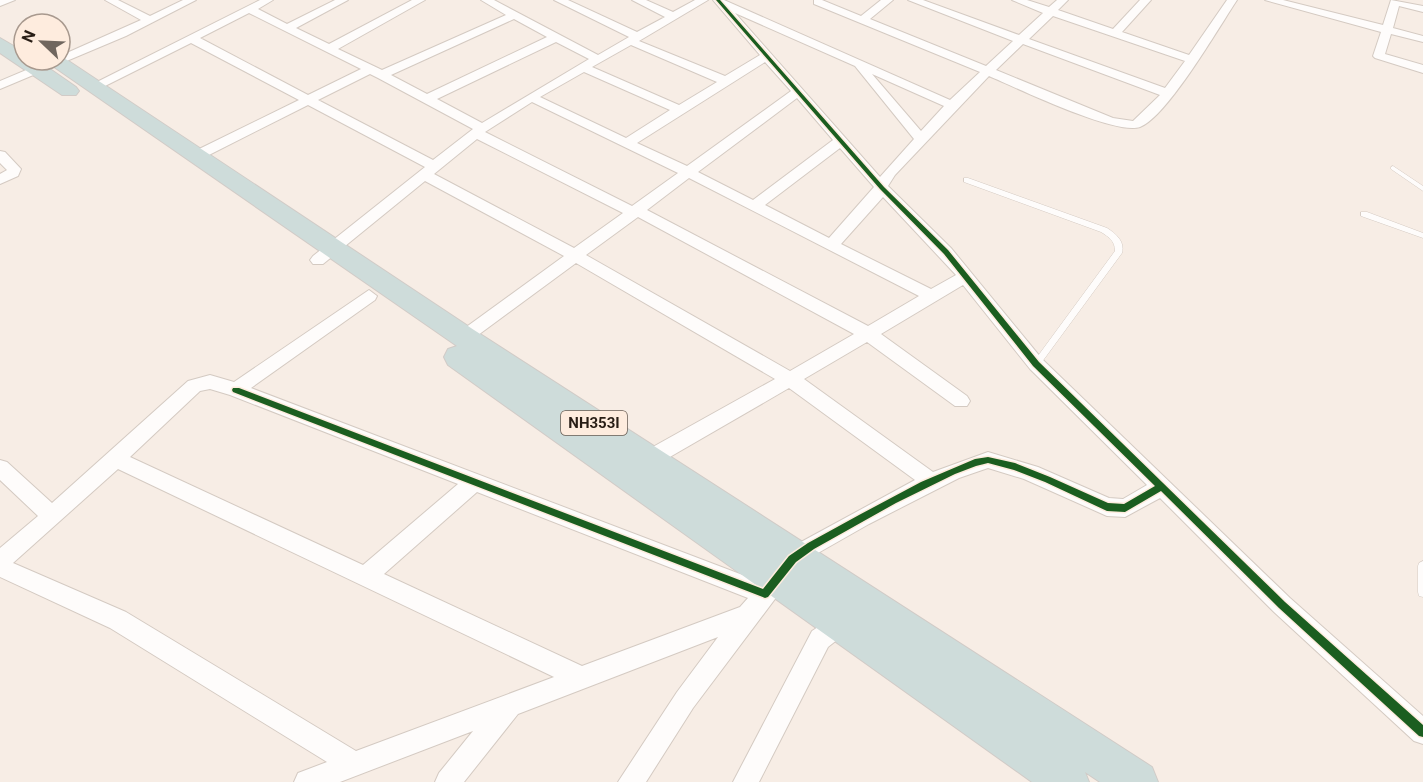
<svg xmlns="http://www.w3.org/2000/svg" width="1423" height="782" font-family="Roboto,sans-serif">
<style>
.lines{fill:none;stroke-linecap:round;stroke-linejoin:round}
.service-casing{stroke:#d4cac2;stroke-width:1}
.minor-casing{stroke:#d4cac2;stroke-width:2}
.trunk-casing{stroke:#d1cbc7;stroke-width:2}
.service{fill:#fefcfb;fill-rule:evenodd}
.minor{fill:#fefcfb;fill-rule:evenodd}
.trunk{fill:#cedcda;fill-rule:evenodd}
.cycleway-casing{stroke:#feecde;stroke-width:3}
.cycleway{fill:#1b5e20;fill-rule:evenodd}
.labels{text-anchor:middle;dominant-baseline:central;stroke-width:5;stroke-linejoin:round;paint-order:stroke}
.shield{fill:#feecde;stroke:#685b51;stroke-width:1.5}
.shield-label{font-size:15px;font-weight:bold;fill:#281d15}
</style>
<rect width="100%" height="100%" fill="#f7ede5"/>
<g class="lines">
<defs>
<g id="service">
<polygon points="1393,166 1423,186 1423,191 1391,169 1391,167"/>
<path d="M964 178H968L1107 228C1116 234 1125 241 1122 253L1039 366 1036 367 1032 364 1115 251C1115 241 1109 237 1101 232L964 182Z"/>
<polygon points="1361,212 1367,212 1423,233 1423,238 1361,216"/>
<polygon points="1423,561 1423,597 1419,596 1418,592 1418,566 1419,563"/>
</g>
<g id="minor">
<polygon points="0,0 15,0 0,6"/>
<polygon points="105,0 118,0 150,16 183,0 196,0 126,36 0,89 0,81 50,60 60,60 60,56 141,20"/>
<path d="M260 0H273L258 9 287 24 335 0H348L296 28 329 44 412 0H425L338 49 382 70 506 15 481 0H494L598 55 629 37 554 0H568L637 32 665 17 632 0H646L673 12 695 0H708L639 41 725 76 760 55 713 0H724L950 100 980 72 814 4V0H822L861 16 881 0H893L870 19 986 66 1013 41 908 0H923L1019 35 1043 13 1012 0H1027L1049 7 1057 0H1068L1058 10 1113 29 1140 0H1151L1122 32 1189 55 1227 0H1237C1219 27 1167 117 1140 127 1116 136 1017 88 989 76L895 175 888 186 951 248 1042 359 1290 598 1423 716V744L1414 741 1274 612 1160 498 1125 517 1107 516 1024 479 988 468 959 478 869 524 818 553 796 571 693 708 646 782H618L677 692 718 637 518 714 464 782H435L439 773 473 731 340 782H294L298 773 327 762 110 628 0 577V548L38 516 0 480V460L7 462 52 503 188 381 210 375 234 382 369 290 377 296 375 300 251 388 761 582 790 548 915 480 789 388 656 465 649 467 642 465 639 459 642 453 775 379 576 263 470 341H458L456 337 458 333 564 256 425 181 323 264H313L310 260 313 256 425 167 308 105 201 159H191V153L299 100 191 43 97 90 87 87ZM249 13 361 69 308 95 200 38ZM735 13 855 66 914 139 880 177ZM1053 16 1185 61 1165 88 1029 39ZM514 19 547 37 427 94 391 75ZM556 42 589 59 482 123 437 99ZM1023 44 1160 95 1133 121 1113 118 996 70ZM631 45 717 82 679 105 592 67ZM765 62 791 91 687 166 637 143ZM584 72 670 110 626 138 540 97ZM370 74 378 78 473 129 433 160 318 100ZM872 74 944 106 921 131ZM797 98 833 140 753 200 698 172ZM532 102 678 173 632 206 485 132ZM477 139 623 213 574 248 434 174ZM840 148 874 187 829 238 765 205ZM689 178 919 296 868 326 647 210ZM883 197 956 275 931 289 841 244ZM638 217 854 334 790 371 586 255ZM963 285 1030 369 1147 485 1123 499 1109 498 1038 467 988 452 933 472 804 379 867 342 955 406H967L970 401 967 396 881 334ZM210 389 230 395 458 484 363 565 130 457 200 391ZM118 469 554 677 356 751 126 612 13 563ZM477 492 748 598 740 607 582 666 384 574Z"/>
<polygon points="1265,0 1283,0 1383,25 1391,0 1423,6 1423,12 1399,6 1393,28 1423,36 1423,42 1391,34 1385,54 1423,65 1423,73 1375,58 1373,56 1381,32"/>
<polygon points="0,151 5,152 21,169 18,176 0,184 0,174 7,170 0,163"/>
<polygon points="839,613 847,616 850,624 847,632 828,647 759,782 733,782 812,631"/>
</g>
<g id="trunk">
<polygon points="0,38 24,52 24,60 37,60 76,87 79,91 76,95 62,95 0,53"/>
<polygon points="61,56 474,330 1152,767 1158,782 1100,782 1085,772 1089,782 1032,782 448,365 444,357 448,349 457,346 44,60 60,60"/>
</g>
</defs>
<!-- service casing -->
<use href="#service" class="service-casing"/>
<!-- minor casing -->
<use href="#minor" class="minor-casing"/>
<!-- trunk casing -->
<use href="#trunk" class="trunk-casing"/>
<!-- service -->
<use href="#service" class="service"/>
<!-- minor -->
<use href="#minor" class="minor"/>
<!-- trunk -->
<use href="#trunk" class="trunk"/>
<defs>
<polygon id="cycleway" points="716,0 720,0 884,187 948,250 1039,362 1285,602 1423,725 1423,737 1419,736 1279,608 1161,491 1125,512 1107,511 1045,482 1014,470 988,463 976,466 955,474 896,503 814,549 796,562 768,597 765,598 233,392 232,390 233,388 239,388 763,589 789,556 808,543 859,515 921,482 975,459 988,457 1015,463 1050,477 1108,503 1124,504 1155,486 1033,366 944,254 880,189"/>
</defs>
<!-- cycleway casing -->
<use href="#cycleway" class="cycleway-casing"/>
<!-- cycleway -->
<use href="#cycleway" class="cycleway"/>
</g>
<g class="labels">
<!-- shield labels -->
<rect class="shield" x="561" y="411" width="66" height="24" rx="4.5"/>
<g class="shield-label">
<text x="594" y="423">NH353I</text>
</g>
</g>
<!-- north arrow -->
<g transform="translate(42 42) rotate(293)"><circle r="28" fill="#feecde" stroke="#a8998e" stroke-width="1.5"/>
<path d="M0-4.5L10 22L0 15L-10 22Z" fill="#70665e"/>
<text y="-9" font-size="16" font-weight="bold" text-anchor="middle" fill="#281d15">N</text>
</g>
</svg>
